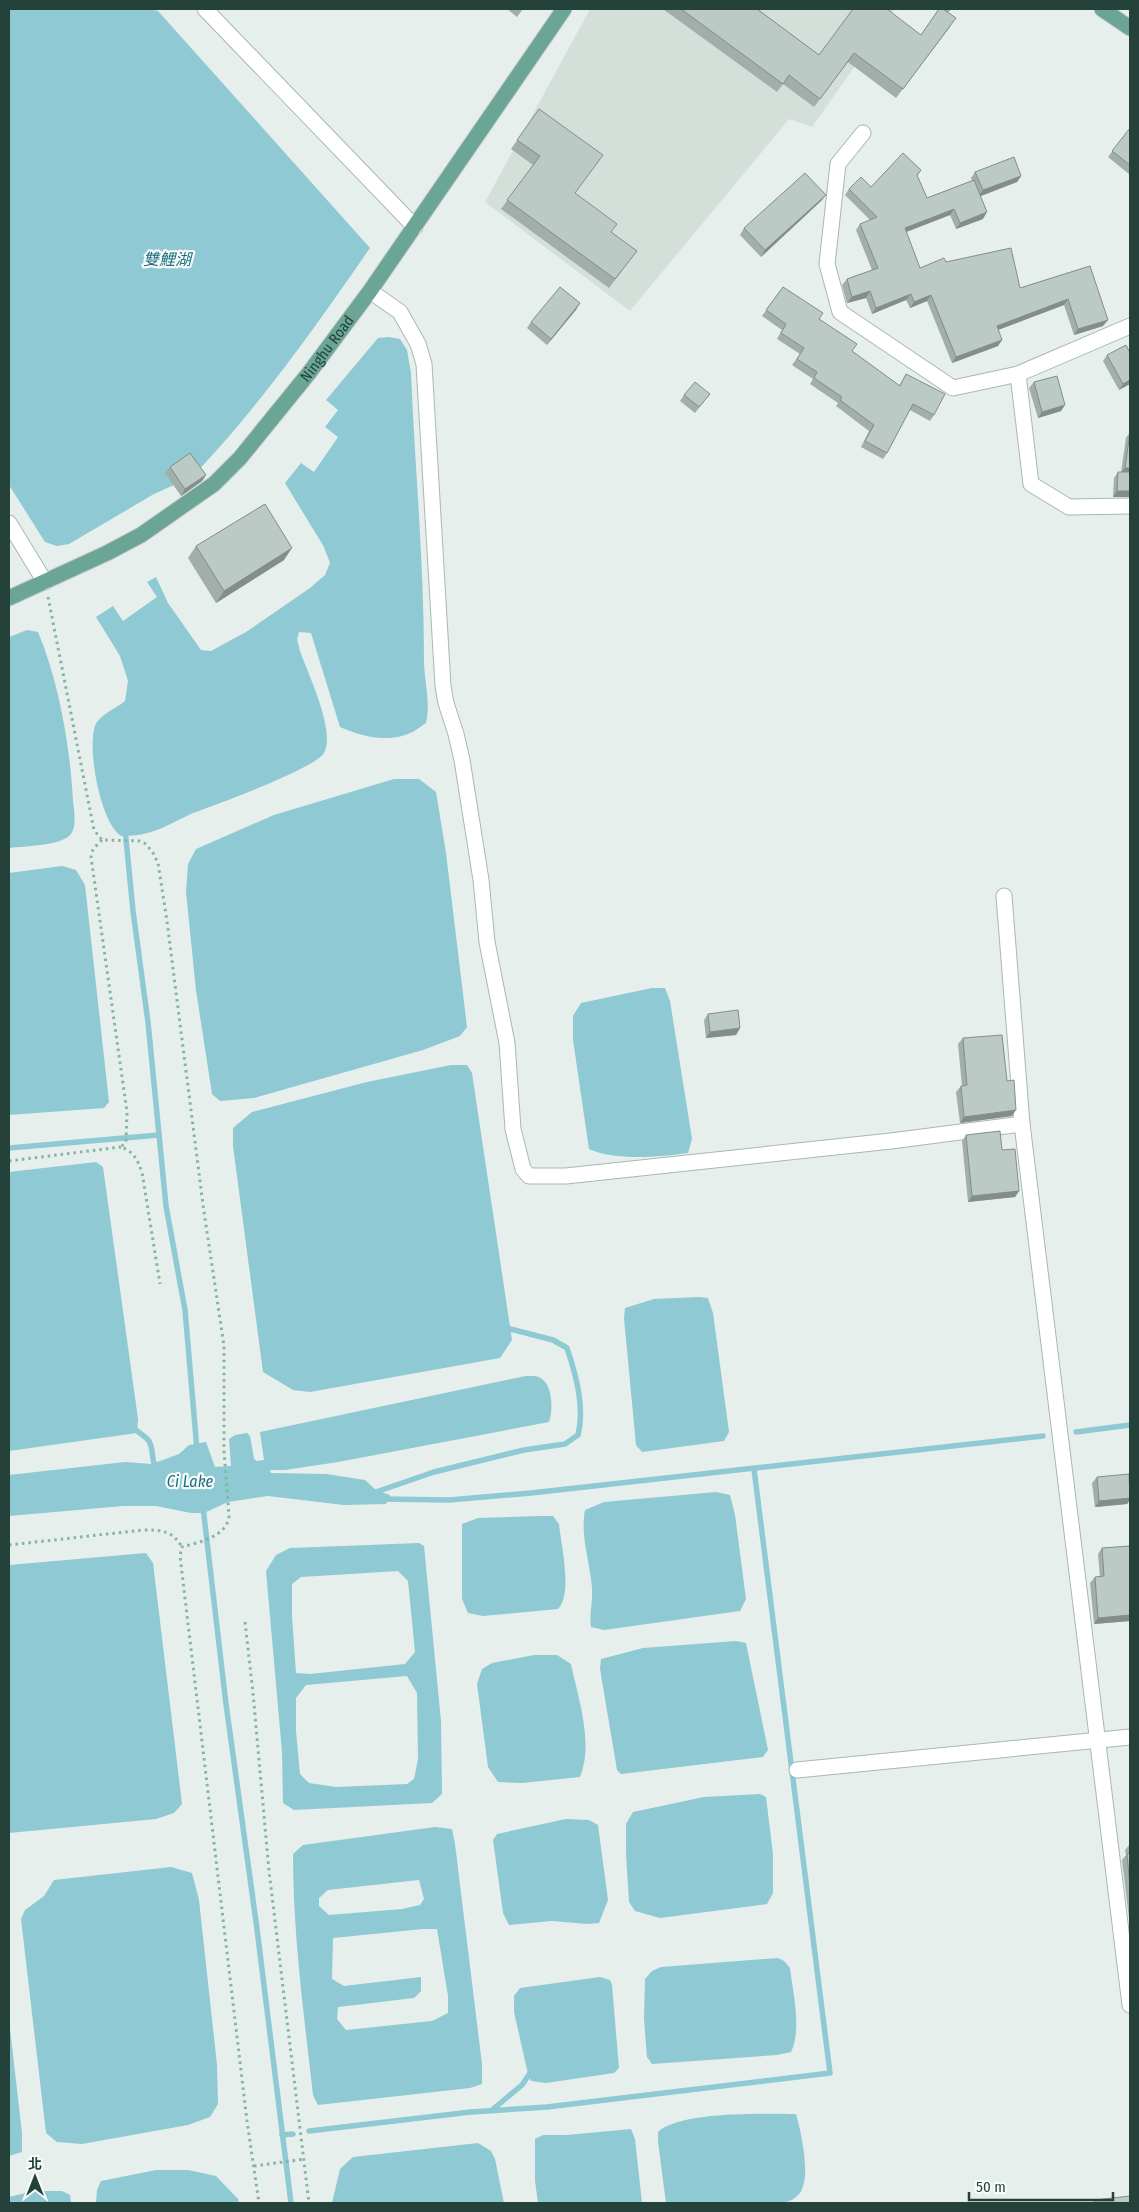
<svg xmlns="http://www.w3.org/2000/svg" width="1139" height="2212" font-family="'Fira Sans Condensed','Noto Sans TC',sans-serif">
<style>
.built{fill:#d4dfda}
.water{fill:#8ec9d4;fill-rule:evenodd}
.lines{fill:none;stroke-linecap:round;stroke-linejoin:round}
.stream{stroke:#8ec9d4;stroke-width:5.5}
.minor-casing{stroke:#a8b8b2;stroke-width:17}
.major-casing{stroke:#c2cac8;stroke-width:17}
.path{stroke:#86b3a5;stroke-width:3;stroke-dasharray:2.5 4;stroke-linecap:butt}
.minor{stroke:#fff;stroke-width:15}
.major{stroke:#6aa596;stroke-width:15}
.wall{fill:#a1aea9}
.shaded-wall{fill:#838d89}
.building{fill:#bbcac4;stroke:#838d89}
.labels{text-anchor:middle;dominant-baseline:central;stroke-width:4.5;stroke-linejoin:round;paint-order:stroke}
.street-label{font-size:15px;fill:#24423a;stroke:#f7fbf9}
.water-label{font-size:16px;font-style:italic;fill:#1c6f80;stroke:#f7fbf9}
</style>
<rect width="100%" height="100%" fill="#e6efeb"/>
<!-- built -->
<polygon class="built" points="590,9 895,9 812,127 789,119 630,311 485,202"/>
<!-- water -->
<g class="water">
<path d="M9 9H150L158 11 370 248C316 326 261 404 196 473H166L174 485 154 494 69 544 57 546 45 542 9 485Z"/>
<path d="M388 337 400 339 407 350 411 373C415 469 424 564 424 659 424 683 431 700 426 723 420 727 413 733 405 735 384 742 360 736 340 727L311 633 299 632 297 639 300 651C308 674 336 731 324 753 314 769 215 805 193 813 179 819 165 828 151 832 141 835 131 836 121 836 100 822 87 748 95 726 99 715 117 708 125 701L128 681 120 656 96 617 113 606 123 621 157 597 147 582 156 577 168 603 201 650 211 651 246 632 310 588 325 575 330 563 324 547 285 483 301 463 314 472 338 437 325 427 338 410 326 400 378 338Z"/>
<path d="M27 630 38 632C59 682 70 746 73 801 74 810 77 826 71 834 62 846 24 846 9 848V637Z"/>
<polygon points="394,779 419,779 436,792 446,853 467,1027 460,1036 423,1050 254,1098 220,1101 212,1094 196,990 186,892 188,864 196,849 274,815"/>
<polygon points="62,866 76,870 85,885 109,1102 104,1108 9,1115 9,873"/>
<path d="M652 988H665L670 1001 692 1139 688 1153C661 1157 614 1161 589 1149L573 1040V1016L581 1003Z"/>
<polygon points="451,1065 467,1065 472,1073 512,1340 500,1358 310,1392 293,1390 263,1372 233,1146 233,1128 252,1112 367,1082"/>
<polygon points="96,1162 103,1167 138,1419 137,1433 9,1451 9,1172"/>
<polygon points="700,1297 708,1298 713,1313 729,1432 724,1441 642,1452 636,1445 624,1318 625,1308 654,1299"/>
<path d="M526 1376C531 1376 538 1375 542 1379 553 1387 553 1411 549 1422L338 1462 285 1470H270L271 1473 326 1474 365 1480 376 1490 390 1495 386 1504 344 1505 268 1496 228 1502 204 1513H191L156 1506H123L9 1516V1475L125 1462 152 1464 179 1454 189 1445 206 1442 215 1467 231 1466 229 1439 235 1435 247 1433 250 1436 254 1459 257 1461 264 1460 260 1432Z"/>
<path d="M716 1492 730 1495 735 1515 746 1599 740 1611 604 1630 591 1627C589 1614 593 1601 592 1588 590 1561 580 1537 585 1510L604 1502Z"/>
<path d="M540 1516H553L559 1524C561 1545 573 1594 558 1609L483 1616 468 1613 462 1599V1524L478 1518Z"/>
<path d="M419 1543 424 1546 441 1721 442 1794 432 1803 294 1810 283 1803 282 1752 266 1571 276 1555 290 1548ZM398 1571 408 1581 415 1652 405 1664 310 1674 296 1673 292 1616V1584L301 1577ZM407 1676 417 1693 418 1759 414 1779 407 1784 336 1787 309 1783 300 1774 296 1731V1698L306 1685Z"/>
<polygon points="146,1553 153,1563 182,1804 174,1813 156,1819 9,1833 9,1565"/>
<polygon points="736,1641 746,1643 768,1750 763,1757 621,1774 617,1770 600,1669 601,1659 643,1648"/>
<path d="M534 1655H557L571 1664C578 1698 594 1743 580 1777L522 1783 498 1782 488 1767 477 1684 482 1669 492 1663Z"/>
<polygon points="760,1794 766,1797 773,1854 773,1893 767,1904 660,1918 635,1911 629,1902 626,1854 626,1824 633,1812 704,1797"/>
<polygon points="566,1819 589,1820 598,1825 608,1900 599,1923 587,1924 552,1921 509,1925 503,1913 493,1840 497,1834"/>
<path d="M435 1827 452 1829 455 1844 482 2064V2084L470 2088 318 2105 313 2095C304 2015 293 1935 293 1854L303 1845ZM419 1880 424 1899 420 1905 402 1909 329 1915 319 1906V1898L328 1890ZM423 1929H437L448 1996V2013L432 2021 346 2030 337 2019 338 2007 414 1998 421 1991V1977L344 1986 332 1979 333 1938Z"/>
<polygon points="171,1867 192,1873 199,1900 217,2065 218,2104 210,2117 188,2125 82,2144 57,2142 46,2133 21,1919 25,1910 44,1896 54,1880"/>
<path d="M778 1958 784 1961 790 1968C793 1993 802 2030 791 2052L777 2055 652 2064 647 2057 644 2019 645 1979 652 1971 661 1967Z"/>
<polygon points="600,1977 610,1980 612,1985 619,2068 614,2073 546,2083 531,2081 528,2074 514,2012 514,1996 520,1988"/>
<polygon points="9,2020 22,2133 22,2152 9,2156"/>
<path d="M796 2114C801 2131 810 2173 802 2189 801 2193 795 2198 792 2200 776 2208 688 2203 666 2203L658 2142V2132C681 2111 764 2114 796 2114Z"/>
<polygon points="631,2129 635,2139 642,2203 538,2203 535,2181 535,2139 543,2135 567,2135"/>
<polygon points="478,2143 491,2151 495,2159 504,2203 332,2203 340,2169 353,2157"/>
<polygon points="156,2170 188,2170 216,2176 238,2199 239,2203 96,2203 97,2190 101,2181"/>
<polygon points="34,2191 62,2191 70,2195 71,2203 9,2203 9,2197"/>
</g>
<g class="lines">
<!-- stream -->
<g class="stream">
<polyline points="125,829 133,911 148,1022 166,1206 185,1310 197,1450"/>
<polyline points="9,1148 159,1135"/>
<path d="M133 1428C138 1432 145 1436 149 1441 154 1450 151 1460 156 1469"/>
<polyline points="1076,1432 1130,1425"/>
<path d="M373 1493 434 1472 524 1450 565 1444 578 1435C585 1407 576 1375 567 1348L553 1340 503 1327"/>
<polyline points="381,1499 449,1500 531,1493 1043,1436"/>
<polyline points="203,1507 226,1704 257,1929 291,2203"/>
<polyline points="492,2110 522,2085 532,2070"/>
<polyline points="309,2131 471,2112 547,2107 830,2073 754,1469"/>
<polyline points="282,2135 293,2134"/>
</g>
<defs>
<g id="minor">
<polyline points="205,9 415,227"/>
<polyline points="863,133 838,164 827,264 840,312 953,388 1018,374 1031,484 1069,507 1130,506"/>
<polyline points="370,291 400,312 418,344 424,364 443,686 446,703 456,734 462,760 481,880 487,942 507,1043 513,1129 523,1169 529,1176 566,1176 891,1141 1022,1124"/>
<polyline points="1018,374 1130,326"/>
<polyline points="9,523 45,582"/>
<polyline points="1004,896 1022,1124 1130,2005"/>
<polyline points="797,1770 1130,1737"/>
</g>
<g id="major">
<polyline points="1102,9 1130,28"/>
<path id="s1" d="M9 598 107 553 141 535 214 484 240 458 309 373 370 291 564 9"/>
</g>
</defs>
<!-- minor casing -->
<use href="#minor" class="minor-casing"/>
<!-- major casing -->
<use href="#major" class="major-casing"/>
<!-- path -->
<g class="path">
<path d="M48 597 94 830 102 840 140 841 146 844 153 853 158 863 167 921 203 1205 224 1346V1451L229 1516C227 1537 199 1542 182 1547L180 1556 247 2121 259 2203"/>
<path d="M102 840 93 849 91 857 127 1112 126 1142 121 1147C134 1152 137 1159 142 1172L160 1284"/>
<polyline points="9,1161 121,1147"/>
<path d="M9 1545 143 1530C161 1530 172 1530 182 1547"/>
<polyline points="245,1622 253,1693 269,1871 309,2203"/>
<polyline points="254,2166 305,2159"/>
</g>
<!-- minor -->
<use href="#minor" class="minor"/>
<!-- major -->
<use href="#major" class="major"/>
</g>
<!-- wall -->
<g class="wall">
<polygon points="507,9 523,9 517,17"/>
<polygon points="663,9 757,9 819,55 887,10 921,35 938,10 937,9 951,9 948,13 950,27 896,98 848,62 814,107 783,84 777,92"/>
<polygon points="539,109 575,193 611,232 637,251 609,288 501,209 533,165 511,149"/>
<polygon points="1130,128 1130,173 1129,174 1108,157"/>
<polygon points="921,170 917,176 927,198 972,181 971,178 975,172 1021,176 1017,182 981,196 983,219 956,229 950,215 906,232 920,268 946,262 1020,288 1090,266 1103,326 1074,335 1064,305 999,329 998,346 952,363 927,301 910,308 906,300 872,314 866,298 847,303 842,285 847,279 872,270 856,230 860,224 870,220 845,195 849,189 871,187"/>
<polygon points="826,195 821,201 761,257 740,235 744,228"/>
<polygon points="783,287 819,319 852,351 899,386 906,374 934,415 930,421 910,410 887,453 883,459 861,447 869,431 836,406 838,403 810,384 813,379 792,365 800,354 777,339 782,330 762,316"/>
<polygon points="580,303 547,345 527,328 531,322"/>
<polygon points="1130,353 1130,384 1119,390 1103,361 1107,355"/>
<polygon points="1034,382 1061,411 1038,418 1029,388"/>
<polygon points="710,394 695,413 680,401 684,395"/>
<polygon points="1130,432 1130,497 1113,497 1114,478 1118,472 1121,472 1126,438"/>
<polygon points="170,467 206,475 202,481 181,496 165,473"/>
<polygon points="196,546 284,560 216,603 188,558"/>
<polygon points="708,1014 740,1028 736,1035 706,1038 704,1020"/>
<polygon points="963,1038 1007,1081 1012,1116 960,1123 956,1092 961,1086 962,1086 958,1044"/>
<polygon points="966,1135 1002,1150 1019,1191 1015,1197 968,1202 962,1141"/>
<polygon points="1097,1477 1130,1483 1130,1500 1127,1504 1095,1507 1092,1483"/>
<polygon points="1130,1546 1130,1621 1094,1624 1090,1583 1095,1577 1100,1577 1098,1554 1102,1548"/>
<polygon points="1130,1844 1130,1918 1129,1918 1122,1860 1126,1855 1125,1850"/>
</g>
<!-- shaded-wall -->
<g class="shaded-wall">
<polygon points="1021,176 1017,182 978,197 983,190"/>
<polygon points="826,195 821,201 761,257 765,250"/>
<polygon points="954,209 950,215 901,234 905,228"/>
<polygon points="987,212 983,219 956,229 960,223"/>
<polygon points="870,291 866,298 847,303 852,297"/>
<polygon points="911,294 906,300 872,314 876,308"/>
<polygon points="931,295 927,301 910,308 914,302"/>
<polygon points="1068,299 1064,305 993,332 997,326"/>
<polygon points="580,303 576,310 547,345 551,339"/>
<polygon points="1108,320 1103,326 1074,335 1078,329"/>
<polygon points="1002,340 998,346 952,363 956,357"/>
<polygon points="1130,380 1130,384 1119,390 1123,384"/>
<polygon points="1065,405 1061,411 1038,418 1042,412"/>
<polygon points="1125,468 1130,468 1130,475 1120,474"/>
<polygon points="206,475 202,481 181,496 185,489"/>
<polygon points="1117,491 1130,491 1130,497 1113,497"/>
<polygon points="292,548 284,560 216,603 224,591"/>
<polygon points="740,1028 736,1035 706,1038 710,1032"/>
<polygon points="1016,1110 1012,1116 960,1123 964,1117"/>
<polygon points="1019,1191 1015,1197 968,1202 972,1196"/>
<polygon points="1130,1498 1130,1500 1127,1504 1095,1507 1099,1501"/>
<polygon points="1130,1615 1130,1621 1094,1624 1098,1618"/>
</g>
<!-- building -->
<g class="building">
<polygon points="681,9 757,9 819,55 853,9 887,9 921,35 939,9 943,9 956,18 903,89 854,53 820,99 789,75 783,84"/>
<polygon points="539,109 603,155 575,193 617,224 611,232 637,251 615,279 507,200 540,156 517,140"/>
<polygon points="1130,128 1130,165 1112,151"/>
<polygon points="903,153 921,170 917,175 927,198 974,180 987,212 960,223 954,209 905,228 920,268 944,258 946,262 1011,248 1020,288 1090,266 1108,320 1078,329 1068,299 997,326 1002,340 956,357 931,295 914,302 911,294 876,308 870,291 852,297 847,279 878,268 860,224 877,217 849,189 861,177 871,187"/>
<polygon points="1014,157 1021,176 983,190 975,172"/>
<polygon points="805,173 826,195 765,250 744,228"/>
<polygon points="560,287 580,303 551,339 531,322"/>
<polygon points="783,287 823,313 819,319 857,344 852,351 900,386 906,374 945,394 934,415 913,404 887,453 865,441 874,425 840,400 842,397 814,378 817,372 797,359 804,348 781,333 786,324 766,310"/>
<polygon points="1126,345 1130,353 1130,380 1123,384 1107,355"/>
<polygon points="1057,376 1065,405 1042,412 1034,382"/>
<polygon points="695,382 710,394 699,407 684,395"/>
<polygon points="1130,432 1130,468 1125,468"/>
<polygon points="190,453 206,475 185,489 170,467"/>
<polygon points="1118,472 1130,472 1130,491 1117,491"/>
<polygon points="265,504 292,548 224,591 196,546"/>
<polygon points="738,1010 740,1028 710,1032 708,1014"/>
<polygon points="1002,1035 1007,1081 1014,1080 1016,1110 964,1117 961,1086 967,1085 963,1038"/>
<polygon points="1000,1131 1002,1150 1015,1149 1019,1191 972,1196 966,1135"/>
<polygon points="1129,1474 1130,1498 1099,1501 1097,1477"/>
<polygon points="1130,1546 1130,1615 1098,1618 1095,1577 1104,1576 1102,1548"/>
<polygon points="1130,1853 1130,1886 1127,1854"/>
<polygon points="1130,2196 1130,2203 1095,2203 1095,2200"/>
</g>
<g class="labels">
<!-- street labels -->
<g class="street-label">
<text stroke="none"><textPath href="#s1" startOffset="412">Ninghu Road</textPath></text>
</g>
<!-- water labels -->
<g class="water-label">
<text x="167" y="259">雙鯉湖</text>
<text x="190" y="1481">Ci Lake</text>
</g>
</g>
<!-- border -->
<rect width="1139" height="2212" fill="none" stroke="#24423a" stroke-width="20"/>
<!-- north arrow -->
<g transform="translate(35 2177)" stroke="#f7fbf9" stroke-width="4" paint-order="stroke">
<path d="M0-4L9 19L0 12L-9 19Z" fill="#24423a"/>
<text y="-8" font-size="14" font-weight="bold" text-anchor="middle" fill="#24423a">北</text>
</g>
<!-- scale -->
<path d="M969 2192v8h144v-8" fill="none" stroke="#24423a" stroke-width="2.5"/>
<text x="976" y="2192" font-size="15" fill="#24423a" stroke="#f7fbf9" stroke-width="4" paint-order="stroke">50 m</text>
</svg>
